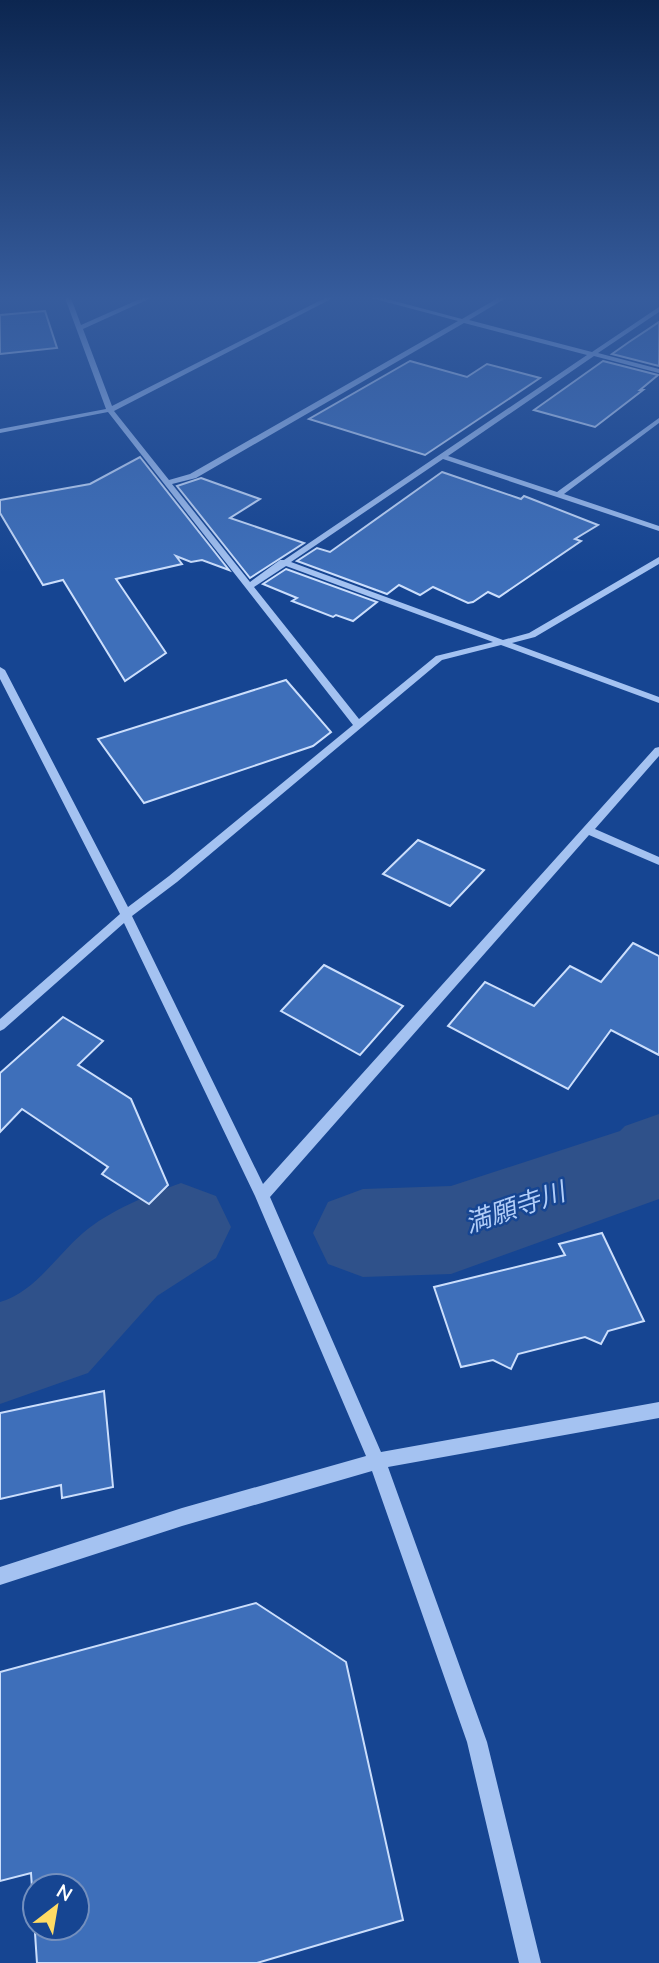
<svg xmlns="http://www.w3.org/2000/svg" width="659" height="1963" font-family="'Nunito Sans','Noto Sans JP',sans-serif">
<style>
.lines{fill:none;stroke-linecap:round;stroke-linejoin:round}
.river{fill:#2f518a;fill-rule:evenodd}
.building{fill:#3e6fba;stroke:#cbdefc;stroke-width:2;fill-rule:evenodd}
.minor{fill:#a4c2f1;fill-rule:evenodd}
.labels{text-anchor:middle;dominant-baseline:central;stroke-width:5;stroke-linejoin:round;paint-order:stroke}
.water-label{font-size:26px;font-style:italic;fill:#b1cdf8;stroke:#164592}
</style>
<rect width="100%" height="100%" fill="#164592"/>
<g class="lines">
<!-- river -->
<g class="river">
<polygon points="659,1114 659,1199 451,1274 363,1277 328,1264 313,1233 328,1202 363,1189 451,1186 620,1131 625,1126"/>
<path d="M181 1183 216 1196 231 1227 216 1258 157 1296 88 1373 0 1404V1302C35 1292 56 1256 83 1233 110 1210 148 1195 181 1183Z"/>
</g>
</g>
<!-- building -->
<g class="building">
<polygon points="45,311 57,348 0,354 0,315"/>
<polygon points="659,322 659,366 612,354 629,342"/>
<polygon points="410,361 467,377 487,364 540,378 425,455 309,419"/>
<polygon points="603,361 658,375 640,390 643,390 595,427 534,410"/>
<polygon points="140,457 229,570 202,560 191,562 176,556 182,564 116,579 166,653 125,681 63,580 43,585 0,513 0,500 90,484"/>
<polygon points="442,472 521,499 524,496 598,525 575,539 581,541 499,597 488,592 473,602 468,603 433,587 420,595 399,585 387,594 297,561 317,548 330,552"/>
<polygon points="201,478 260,499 230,518 304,543 250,578 177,486"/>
<polygon points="286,569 377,602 353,621 336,615 333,617 292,601 297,598 263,584"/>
<polygon points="286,680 331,732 313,746 144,803 98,739"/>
<polygon points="418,840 484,870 450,906 383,874"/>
<polygon points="633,943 659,956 659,1055 611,1030 568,1089 448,1026 485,982 534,1006 570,966 601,982"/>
<polygon points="324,965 403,1006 360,1055 281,1011"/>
<polygon points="63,1017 103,1041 78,1065 131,1099 168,1185 149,1204 102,1174 108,1167 22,1109 0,1132 0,1073"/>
<polygon points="602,1233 644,1321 608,1331 601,1344 585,1337 518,1354 511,1369 493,1360 461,1367 434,1287 565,1255 559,1244"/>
<polygon points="104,1391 113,1487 62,1498 61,1485 0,1499 0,1413"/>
<path d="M256 1603 346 1662 403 1920 257 1963H37L31 1873 0 1881V1672ZM35 1886H77V1928H35Z"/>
</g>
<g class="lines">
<!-- minor -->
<path class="minor" d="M65 298H71L81 325 142 298H151L83 329 112 406 325 298H333L114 411 169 480 190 474 458 321 371 298H383L462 319 498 298H506L469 320 592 352 659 307V312L598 353 659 369V373L594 356 448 456 557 492 659 418V423L564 494 659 526V531L443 459 291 562 503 640 529 633 659 557V564L535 637 512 643 659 697V703L501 645 442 660 177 882 132 916 263 1184 655 748 659 747V756L595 829 659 857V865L589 835 270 1197 381 1452 659 1402V1418L388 1467 487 1742 541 1963H519L467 1742 372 1471 182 1526 0 1585V1567L182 1508 366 1456 255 1196 124 923 4 1029 0 1031V1019L120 914 0 679V667L5 670 128 907 169 876 353 725 108 412 0 433V429L106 409ZM464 323 587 355 284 560H280L250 582 172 484 196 478ZM286 566 493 642 436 656 359 719 254 587Z"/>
</g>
<!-- sky -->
<linearGradient id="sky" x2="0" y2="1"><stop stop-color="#0c2650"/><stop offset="0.52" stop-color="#365c9d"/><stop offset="1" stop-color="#365c9d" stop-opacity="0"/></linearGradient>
<rect width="659" height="573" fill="url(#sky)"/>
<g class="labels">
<!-- water labels -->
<g class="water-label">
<text transform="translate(515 1208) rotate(-19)">満願寺川</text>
</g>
</g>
<!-- north arrow -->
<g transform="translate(56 1907) rotate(31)"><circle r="33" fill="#164592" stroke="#738fbe" stroke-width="2"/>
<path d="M0-5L12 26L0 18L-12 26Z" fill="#ffdb64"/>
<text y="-10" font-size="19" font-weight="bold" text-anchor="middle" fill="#ffffff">N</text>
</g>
</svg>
